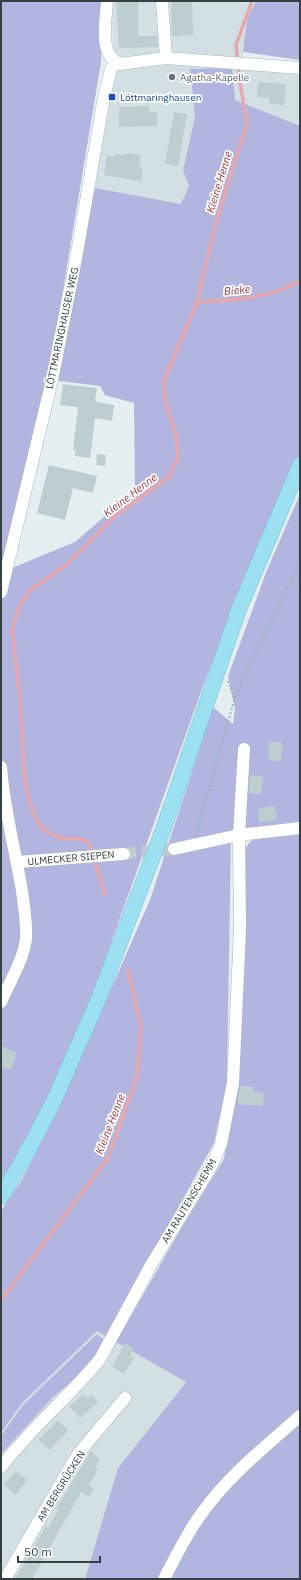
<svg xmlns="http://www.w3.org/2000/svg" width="301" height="1580" font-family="'IBM Plex Sans',sans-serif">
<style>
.residential{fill:#d3e0e3}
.green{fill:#b2b5e0}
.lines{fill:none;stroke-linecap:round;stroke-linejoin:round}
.stream{stroke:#e6a8ae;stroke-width:3.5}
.building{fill:#bcced0}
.minor-tunnel{stroke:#c2cbcd;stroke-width:12;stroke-dasharray:12 6;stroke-linecap:butt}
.minor-casing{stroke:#a9b7ba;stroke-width:13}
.major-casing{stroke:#6fc1d4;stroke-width:16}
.path{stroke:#9cb6ba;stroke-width:2;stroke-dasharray:2 2;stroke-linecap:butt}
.minor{stroke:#fff;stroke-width:12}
.major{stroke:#9ce0f1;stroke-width:15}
.worship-dot{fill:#6b7280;stroke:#fff;stroke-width:1.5}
.transit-dot{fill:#1a4fb4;stroke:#fff;stroke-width:1.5}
.labels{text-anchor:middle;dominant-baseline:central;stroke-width:3.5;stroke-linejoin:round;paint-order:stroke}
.worship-label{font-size:10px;fill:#5b616d;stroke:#fff;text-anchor:start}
.transit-label{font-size:10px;fill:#164399;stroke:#fff;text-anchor:start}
.street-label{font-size:10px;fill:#354041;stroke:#fff}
.water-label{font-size:11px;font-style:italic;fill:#9f3c45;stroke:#fff}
</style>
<rect width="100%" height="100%" fill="#e5eef0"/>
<!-- residential -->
<g class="residential">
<polygon points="112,1 256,1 247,19 241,68 300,75 300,126 234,100 190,69 195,116 183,171 189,186 181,204 95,188 114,73 118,55 113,48"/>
<polygon points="97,1331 186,1381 118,1468 85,1579 1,1579 1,1433 22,1403"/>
</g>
<!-- green -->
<g class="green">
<polygon points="1,1 103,1 101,62 37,446 7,570 75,542 135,490 134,403 105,395 100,386 52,380 95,188 181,204 189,186 183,171 195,116 190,69 232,68 235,100 300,126 300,454 251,562 202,689 96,985 54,1086 1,1183"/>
<polygon points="256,1 300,1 300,60 243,52 247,19"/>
<polygon points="300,494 300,823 231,831 227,1082 214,1143 112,1326 124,1328 182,1227 224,1159 234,1096 244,850 250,842 258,836 300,832 300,1579 85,1579 118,1468 186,1382 97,1331 22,1403 1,1433 1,1211 22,1179 58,1110 150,900 213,707 233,724 235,708 228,676 267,570"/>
<polygon points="97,1334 105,1341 89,1367 52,1398 1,1454 1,1436 23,1405"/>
</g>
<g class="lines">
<!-- stream -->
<g class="stream">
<path d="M197 302C232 300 268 299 300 281"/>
<polyline points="92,853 88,842 79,839 59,838 43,829 36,819 28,798 24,773 20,698 12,630 19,607 29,591 67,564 115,516 164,481 171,474 173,467 178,459 176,435 165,400 164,381 197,302 215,226 247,123 240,83 236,45 252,1"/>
<polyline points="94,859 105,895"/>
<polyline points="1,1300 108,1158 137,1077 141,1027 128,971"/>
</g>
</g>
<!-- building -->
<g class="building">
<polygon points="116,1 138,1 138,36 157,36 158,47 119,48"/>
<polygon points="171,1 192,1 193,35 172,36"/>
<polygon points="258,82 286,84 284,105 269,104 270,98 257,97"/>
<polygon points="149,106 149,112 157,112 157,126 119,127 119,107"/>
<polygon points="174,112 187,114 178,166 165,164"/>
<polygon points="126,153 141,155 139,167 143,167 141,181 104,175 107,155 114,157 115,154 125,155"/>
<polygon points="63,384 97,388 95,400 97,402 114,405 112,421 95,418 90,458 75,456 76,450 73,450 78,407 60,405"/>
<polygon points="97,454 106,455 105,466 96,465"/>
<polygon points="49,465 97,476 93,493 73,488 65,520 37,513"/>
<polygon points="269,742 282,742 281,761 268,760"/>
<polygon points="250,775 263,776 261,794 249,793"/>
<polygon points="275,806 277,820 259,822 258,808"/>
<polygon points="1,1046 17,1053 11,1070 1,1067"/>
<polygon points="240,1086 254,1087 254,1092 264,1093 263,1106 237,1104"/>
<polygon points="125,1343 134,1348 130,1356 134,1358 124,1374 112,1367"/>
<polygon points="83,1395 87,1399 91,1395 98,1402 80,1418 69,1406"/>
<polygon points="58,1420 68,1430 50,1450 38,1440"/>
<polygon points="91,1451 100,1460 95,1467 98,1469 89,1485 94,1488 89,1497 81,1492 32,1579 15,1579 46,1526 48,1528 58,1510 56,1509"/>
<polygon points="16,1471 27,1480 16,1495 4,1485"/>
</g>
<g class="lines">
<!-- minor-tunnel -->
<polyline class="minor-tunnel" points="124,854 174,849"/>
<defs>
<g id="minor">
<path d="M107 1C106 21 98 55 120 64L166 58 300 68"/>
<polyline points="162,1 166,58"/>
<polyline points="1,592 52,380 77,253 104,97 111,69 116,62"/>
<polyline points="244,749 239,835 300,828"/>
<path d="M1 767C4 809 15 849 22 891 24 907 27 923 26 939 23 961 9 983 1 1002"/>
<polyline points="17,862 124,854"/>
<path d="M1 1467C31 1428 69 1397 100 1359L151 1265 212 1165 221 1144 233 1083 240 929 239 835 174 849"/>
<polyline points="5,1579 78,1454 125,1398"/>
<path d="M164 1579C175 1558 188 1531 202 1513 228 1476 266 1446 300 1416"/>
</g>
<polyline id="major" points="1,1197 30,1147 56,1096 98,1000 163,830 239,609 300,465"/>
</defs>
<!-- minor casing -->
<use href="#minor" class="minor-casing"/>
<!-- major casing -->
<use href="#major" class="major-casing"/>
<!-- path -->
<g class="path">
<polyline points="292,581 300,589"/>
<polyline points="228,681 234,699"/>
<polyline points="196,833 234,701 247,670 300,563"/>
</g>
<!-- minor -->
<use href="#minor" class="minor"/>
<!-- major -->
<use href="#major" class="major"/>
</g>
<!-- markers -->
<circle class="worship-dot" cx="172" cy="77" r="4"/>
<rect class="transit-dot" x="108" y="93" width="8" height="8" rx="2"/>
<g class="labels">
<!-- worship labels -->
<g class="worship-label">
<text x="180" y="77">Agatha-Kapelle</text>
</g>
<!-- transit labels -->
<g class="transit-label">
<text x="120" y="97">Löttmaringhausen</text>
</g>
<!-- street labels -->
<g class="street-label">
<text transform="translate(62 328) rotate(-78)">LÖTTMARINGHAUSER WEG</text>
<text transform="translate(71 858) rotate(-5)">ULMECKER SIEPEN</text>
<text transform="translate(189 1201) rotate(-59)">AM RAUTENSCHEMM</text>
<text transform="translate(61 1486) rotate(-58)">AM BERGRÜCKEN</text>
</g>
<!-- water labels -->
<g class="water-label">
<text transform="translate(219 182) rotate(-73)">Kleine Henne</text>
<text transform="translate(237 290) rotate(-6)">Bieke</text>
<text transform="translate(130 495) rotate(-37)">Kleine Henne</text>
<text transform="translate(110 1124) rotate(-69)">Kleine Henne</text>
</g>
</g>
<!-- border -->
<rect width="301" height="1580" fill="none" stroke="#354041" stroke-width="4"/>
<!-- scale -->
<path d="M18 1556v6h82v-6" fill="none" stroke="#354041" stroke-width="2"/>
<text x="24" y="1556" font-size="12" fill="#354041" stroke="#ffffff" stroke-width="3" paint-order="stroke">50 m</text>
</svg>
